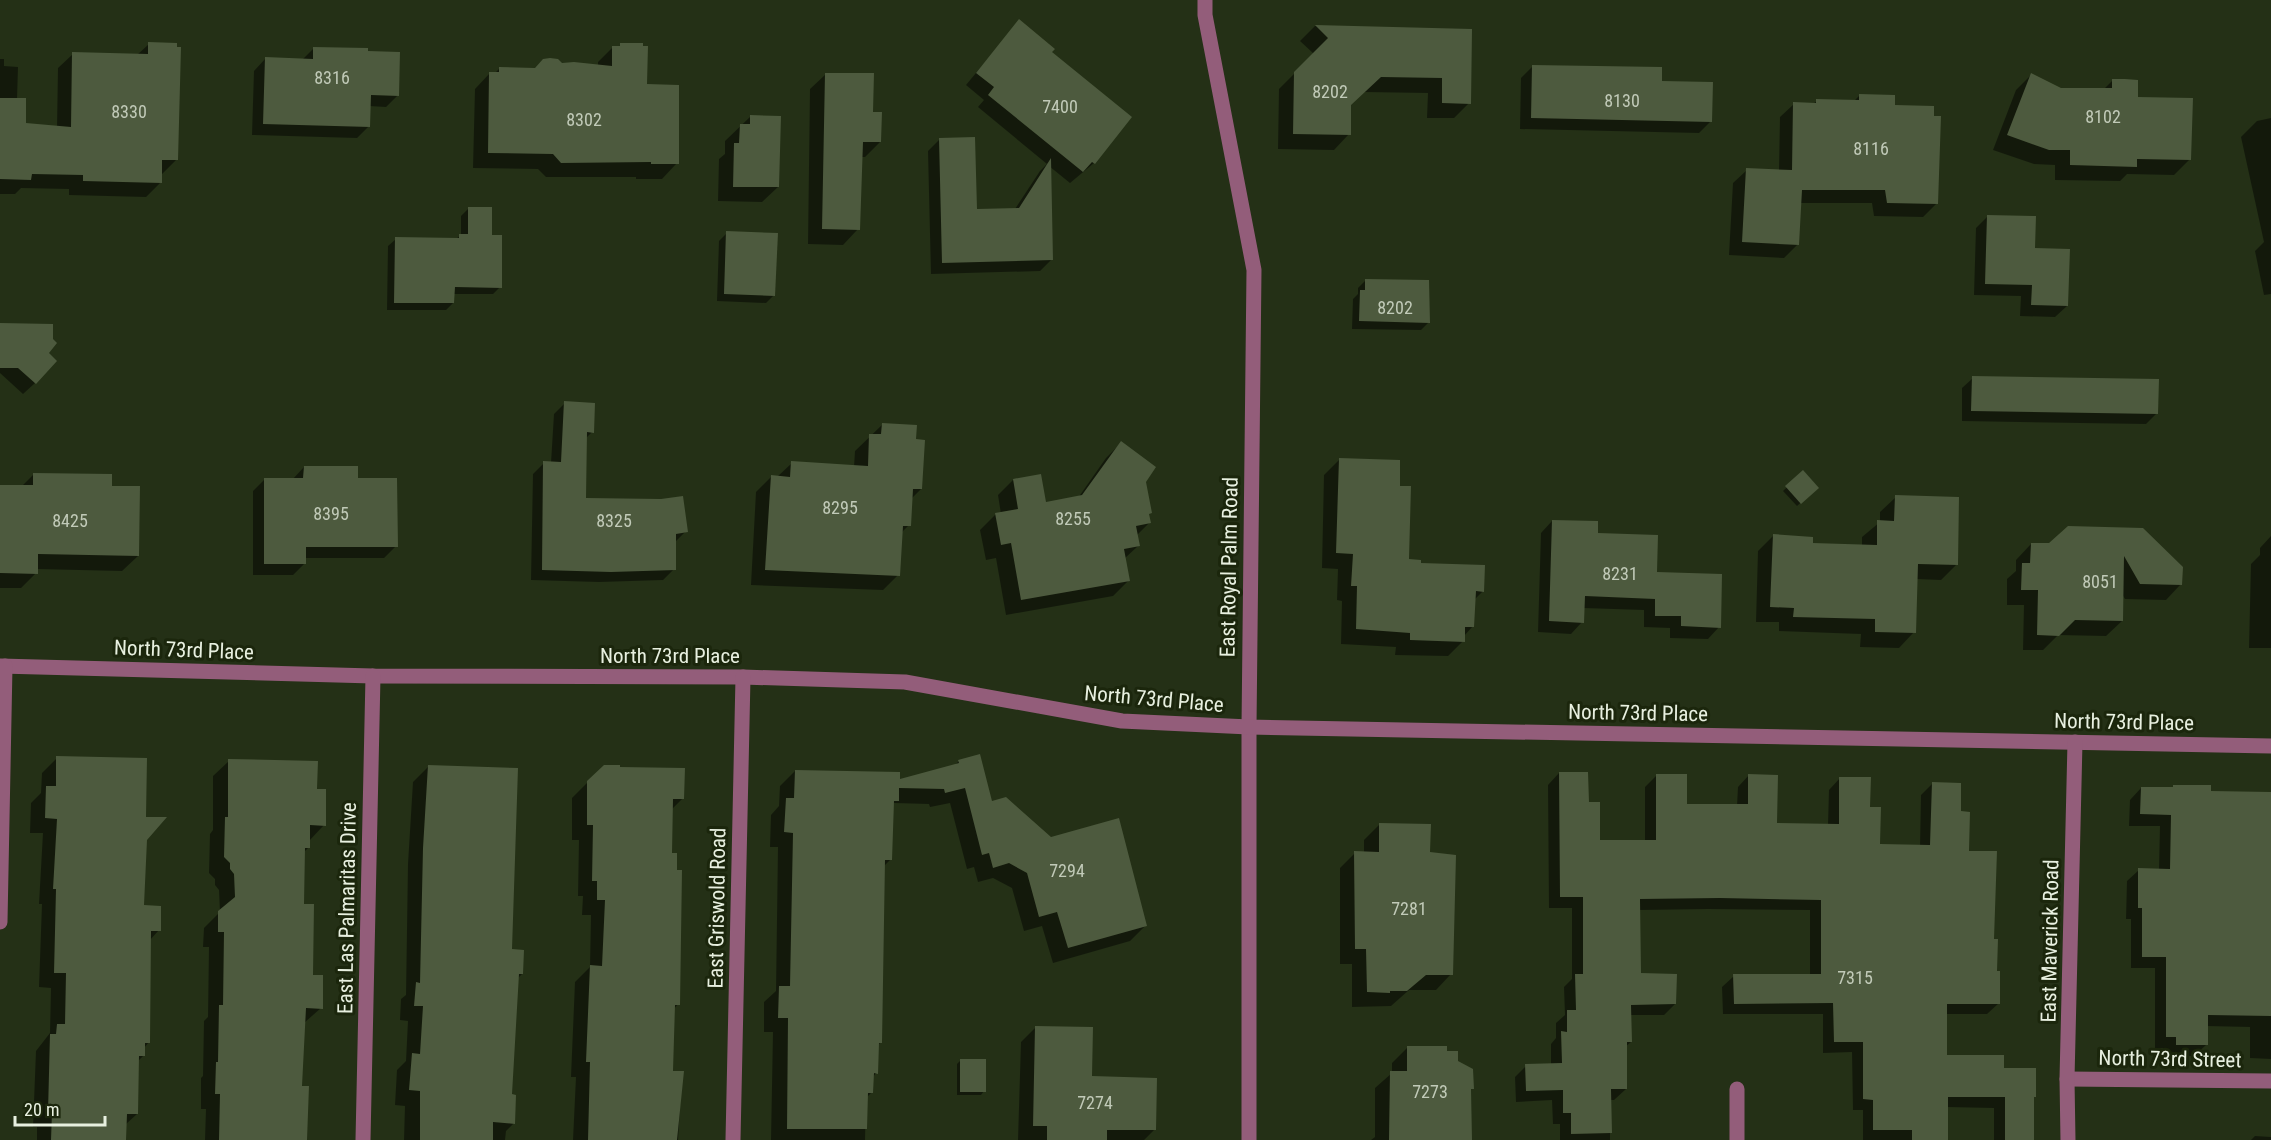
<svg xmlns="http://www.w3.org/2000/svg" width="2271" height="1140" font-family="'Roboto Condensed',sans-serif">
<style>
.shadow{fill:#0007}
.building{fill:#4d5a3e}
.lines{fill:none;stroke-linecap:round;stroke-linejoin:round}
.street{stroke:#935d7a;stroke-width:15}
.labels{text-anchor:middle;dominant-baseline:central;stroke-width:6;stroke-linejoin:round;paint-order:stroke}
.number-label{font-size:18px;fill:#c1cab8}
.street-label{font-size:21px;fill:#e8f0e0;stroke:#1b260c}
</style>
<rect width="100%" height="100%" fill="#243016"/>
<!-- shadow -->
<g class="shadow">
<polygon points="1019,21 1050,52 1130,117 1094,163 1070,183 1049,166 1051,260 1040,271 931,274 928,151 939,140 975,210 1015,209 1040,171 1047,164 978,107 984,100 966,85"/>
<polygon points="1315,26 1471,30 1469,103 1454,118 1427,118 1428,93 1364,92 1350,105 1349,134 1334,150 1278,149 1279,89 1314,54 1300,41"/>
<polygon points="149,44 176,160 162,174 160,183 146,197 69,195 69,189 21,188 15,194 0,194 0,59 4,59 4,66 18,67 17,99 24,125 57,128 58,68 73,54 137,55"/>
<polygon points="621,45 677,163 662,179 636,179 636,177 546,177 538,169 473,168 475,89 490,73 495,73 500,68 536,69 562,65 598,66 598,62 613,47 618,47"/>
<polygon points="314,48 398,95 386,107 369,106 369,126 357,138 252,135 254,71 265,59 302,60"/>
<polygon points="1533,66 1660,83 1710,122 1699,133 1520,129 1521,78"/>
<polygon points="826,74 872,114 880,142 865,157 861,157 858,229 843,245 808,244 810,89"/>
<polygon points="2031,75 2061,89 2104,89 2113,80 2190,159 2174,175 2127,174 2120,181 2055,180 2055,165 2034,164 1993,150 2016,90"/>
<polygon points="1860,95 1894,107 1937,203 1923,217 1874,216 1872,203 1800,203 1798,244 1784,258 1729,255 1733,183 1747,170 1779,171 1780,117 1794,104 1813,104 1817,101 1854,101"/>
<polygon points="750,117 778,187 762,202 718,201 719,159 725,154 725,141"/>
<polygon points="2271,118 2271,294 2264,295 2255,251 2264,242 2241,137 2257,121"/>
<polygon points="469,208 491,236 500,287 493,294 453,294 453,303 446,310 387,310 388,246 396,239 455,240 461,235 461,216"/>
<polygon points="1987,217 2033,250 2067,306 2055,317 2020,316 2021,296 1974,295 1976,228"/>
<polygon points="727,233 774,295 766,303 717,301 719,241"/>
<polygon points="1366,280 1429,322 1421,330 1352,329 1353,299 1358,294 1358,288"/>
<polygon points="0,325 35,383 23,394 0,373"/>
<polygon points="1973,378 2157,413 2146,424 1962,421 1962,388"/>
<polygon points="565,403 592,432 585,439 584,499 686,531 675,542 674,569 663,580 599,582 531,580 533,474 544,463 551,463 554,414"/>
<polygon points="883,424 915,441 921,489 911,499 909,525 901,533 898,575 883,590 751,585 756,492 771,477 777,477 792,463 854,467 855,451"/>
<polygon points="1121,443 1145,482 1149,523 1136,536 1138,546 1124,559 1128,581 1113,596 1006,615 996,558 986,560 980,530 995,515 1001,514 998,495 1013,480 1044,504 1078,498 1106,458"/>
<polygon points="1339,460 1398,487 1407,561 1483,591 1474,600 1473,626 1464,636 1463,641 1448,656 1395,655 1396,647 1341,644 1342,601 1337,600 1338,569 1322,568 1324,475"/>
<polygon points="304,467 356,479 396,546 384,558 305,558 304,564 293,575 253,575 253,491 264,480 292,480"/>
<polygon points="1803,472 1817,488 1797,506 1783,491"/>
<polygon points="34,474 110,487 138,556 122,571 36,569 36,573 21,588 0,588 0,486 22,486"/>
<polygon points="1896,497 1956,565 1941,580 1916,579 1914,632 1899,648 1860,647 1861,634 1779,631 1779,622 1756,622 1758,551 1773,536 1812,545 1862,546 1862,537 1880,522 1880,512"/>
<polygon points="1552,521 1597,535 1655,573 1719,627 1708,639 1670,638 1670,628 1644,627 1644,610 1583,608 1582,622 1571,634 1538,632 1541,533"/>
<polygon points="2068,528 2181,584 2166,600 2125,599 2122,594 2122,621 2106,636 2058,635 2043,650 2023,650 2024,605 2007,605 2007,579 2016,571 2016,560 2031,544 2050,545"/>
<polygon points="2271,536 2271,648 2249,648 2251,564 2260,555 2260,548"/>
<polygon points="57,758 145,839 143,907 159,930 150,940 149,1042 144,1048 143,1056 137,1062 137,1114 125,1125 125,1140 37,1140 37,1127 33,1127 36,1051 50,1033 51,988 39,987 42,904 39,904 43,833 30,833 31,803 41,793 42,773"/>
<polygon points="229,761 316,791 324,825 309,841 308,848 304,852 303,905 311,977 321,1008 304,1023 301,1087 306,1140 205,1140 206,1109 201,1109 201,1078 203,1076 204,1021 208,1017 209,947 203,947 204,928 220,912 219,890 215,885 215,879 209,873 210,834 213,830 213,776"/>
<polygon points="959,761 991,803 1145,926 1130,941 1053,963 1042,926 1024,931 1012,888 993,878 978,882 974,867 967,869 950,803 930,807 929,804 894,803 893,805 891,859 883,867 880,1043 878,1045 876,1073 873,1077 872,1092 866,1098 865,1140 771,1140 773,1032 764,1032 764,1002 776,991 778,847 770,847 771,815 779,806 780,786 795,771 898,781 955,765"/>
<polygon points="428,767 522,974 517,979 510,1096 514,1123 506,1131 505,1140 404,1140 405,1106 395,1105 397,1070 406,1061 408,1021 400,1020 401,999 406,995 408,864 413,782"/>
<polygon points="1559,773 1587,803 1598,842 1645,841 1645,787 1656,776 1686,806 1737,806 1738,787 1749,775 1775,824 1828,825 1829,790 1840,778 1869,809 1879,846 1920,847 1921,795 1932,784 1959,812 1967,852 1993,941 1999,1003 1987,1014 1946,1014 1946,1057 2002,1069 2034,1097 2032,1099 2032,1140 1994,1140 1994,1108 1946,1107 1947,1140 1863,1140 1863,1110 1853,1110 1852,1052 1823,1053 1823,1014 1723,1014 1722,987 1734,976 1810,976 1810,910 1708,909 1639,910 1639,975 1675,1004 1664,1015 1630,1015 1631,1042 1625,1047 1626,1089 1614,1100 1610,1100 1610,1140 1560,1140 1560,1124 1553,1124 1552,1100 1516,1102 1515,1077 1526,1066 1551,1065 1551,1044 1556,1038 1556,1023 1565,1015 1564,987 1572,979 1572,908 1549,908 1548,785"/>
<polygon points="588,782 683,798 671,810 670,855 678,1004 674,1009 671,1073 682,1073 678,1140 573,1140 576,1077 571,1077 575,982 590,967 591,915 582,915 583,896 578,896 579,840 572,840 572,798"/>
<polygon points="2141,788 2209,793 2271,792 2271,1059 2250,1058 2250,1027 2206,1026 2206,1045 2194,1056 2165,1056 2165,1048 2155,1048 2155,968 2131,968 2131,919 2126,919 2127,881 2139,870 2159,870 2160,826 2129,826 2130,800"/>
<polygon points="1380,824 1429,854 1451,974 1436,990 1409,990 1391,1006 1352,1007 1352,964 1340,964 1340,868 1355,853 1364,853 1364,840"/>
<polygon points="1036,1027 1091,1077 1154,1130 1144,1140 1018,1140 1021,1042"/>
<polygon points="1407,1048 1446,1053 1457,1062 1472,1088 1469,1091 1470,1140 1371,1140 1375,1137 1375,1088 1392,1073 1392,1063"/>
<polygon points="961,1060 984,1091 981,1095 957,1095 957,1064"/>
<polygon points="2255,1136 2271,1137 2271,1140 2251,1140"/>
</g>
<!-- building -->
<g class="building">
<polygon points="1019,19 1055,49 1052,52 1132,117 1095,164 1092,162 1083,172 988,95 994,87 976,73"/>
<polygon points="1315,25 1472,29 1471,104 1442,103 1442,78 1381,77 1351,105 1351,135 1293,134 1294,72 1328,38"/>
<polygon points="148,42 177,43 177,47 181,47 178,160 162,160 162,183 83,181 83,175 32,174 31,180 0,179 0,98 26,98 26,123 71,127 72,52 148,54"/>
<polygon points="620,43 643,43 643,46 648,46 647,84 679,85 679,164 651,164 651,162 561,163 553,154 488,153 489,72 499,72 499,67 535,68 543,59 550,58 558,59 562,63 574,62 612,66 612,46 620,46"/>
<polygon points="313,47 368,48 368,51 400,52 399,96 371,95 370,127 263,124 265,57 313,59"/>
<polygon points="1532,65 1662,67 1662,81 1713,82 1712,122 1531,118"/>
<polygon points="825,73 874,73 873,112 882,112 881,142 863,142 860,230 822,229"/>
<polygon points="2031,73 2061,88 2112,88 2112,79 2125,79 2138,80 2138,97 2193,98 2191,160 2137,159 2137,167 2070,165 2070,150 2049,150 2007,135"/>
<polygon points="1859,94 1895,95 1895,105 1934,106 1934,116 1941,116 1938,204 1887,203 1885,190 1802,190 1799,245 1742,242 1746,168 1792,170 1793,102 1816,103 1816,99 1859,100"/>
<polygon points="750,115 781,116 779,187 733,187 734,143 739,143 740,124 750,124"/>
<polygon points="975,137 977,209 1019,208 1051,158 1053,260 942,263 939,138"/>
<polygon points="468,207 492,207 492,235 502,235 502,288 455,287 454,303 394,303 395,237 459,238 459,234 468,234"/>
<polygon points="1987,215 2036,216 2035,248 2070,249 2068,306 2031,305 2032,285 1985,284"/>
<polygon points="726,231 778,233 775,296 724,294"/>
<polygon points="1365,279 1429,280 1430,323 1359,321 1360,290 1365,290"/>
<polygon points="0,323 53,324 53,339 57,343 49,353 57,361 36,384 18,368 0,368"/>
<polygon points="1972,376 2159,379 2158,414 1971,411"/>
<polygon points="564,401 595,403 594,433 587,432 586,498 661,499 683,496 688,532 676,534 676,570 611,572 542,570 543,461 561,462"/>
<polygon points="882,423 917,425 916,439 925,440 922,489 913,489 911,526 903,526 900,576 765,570 771,475 790,477 791,461 868,466 869,434 881,434"/>
<polygon points="1121,441 1156,467 1146,482 1152,513 1149,514 1151,523 1136,526 1140,546 1124,549 1130,581 1021,600 1011,543 1001,545 995,513 1018,509 1013,479 1041,474 1046,502 1082,495"/>
<polygon points="1339,458 1400,460 1400,486 1411,486 1409,559 1421,560 1421,563 1485,565 1484,592 1476,591 1474,627 1465,627 1465,642 1410,640 1410,633 1356,629 1357,586 1351,586 1353,554 1336,553"/>
<polygon points="304,466 358,466 358,478 397,478 398,547 306,547 306,564 264,564 264,478 303,478"/>
<polygon points="1803,470 1819,488 1801,504 1785,486"/>
<polygon points="33,473 112,474 112,486 140,486 139,556 38,554 38,574 0,573 0,485 33,485"/>
<polygon points="1895,495 1959,497 1958,565 1918,564 1916,633 1875,632 1875,619 1793,617 1794,608 1770,607 1773,534 1813,537 1813,543 1877,545 1877,520 1894,521"/>
<polygon points="1552,520 1598,521 1598,533 1658,535 1657,572 1722,574 1721,628 1681,626 1681,616 1655,616 1655,599 1585,596 1584,623 1549,621"/>
<polygon points="2068,526 2143,528 2183,567 2182,585 2140,584 2124,556 2123,621 2075,620 2059,636 2037,635 2038,590 2021,590 2022,563 2030,563 2031,543 2049,543"/>
<polygon points="980,754 992,801 1006,797 1051,837 1119,818 1147,926 1068,948 1057,912 1039,917 1027,873 1009,863 993,868 989,853 982,855 965,788 945,793 944,789 899,788 899,801 894,801 892,860 885,860 882,1043 879,1043 878,1074 874,1073 873,1093 868,1093 867,1129 787,1129 788,1018 778,1018 779,986 790,986 793,833 784,832 786,798 794,798 795,770 900,772 900,779 959,763 958,760"/>
<polygon points="56,756 147,758 146,817 167,817 147,840 144,905 161,906 161,931 151,931 150,1043 145,1043 145,1056 139,1056 138,1114 127,1114 126,1140 51,1140 52,1112 48,1112 50,1034 56,1034 57,1024 65,1024 66,973 54,973 56,889 53,889 57,819 45,818 46,786 56,786"/>
<polygon points="228,759 318,761 317,789 326,789 326,826 310,825 310,848 305,848 304,904 314,904 313,975 323,975 323,1009 306,1008 302,1086 309,1086 307,1140 219,1140 220,1094 215,1094 216,1062 218,1062 219,1005 223,1005 224,932 218,932 218,911 235,897 234,874 230,869 230,863 224,857 225,817 228,817"/>
<polygon points="428,765 518,768 512,949 524,950 523,974 519,974 512,1094 516,1095 515,1124 493,1122 493,1140 420,1140 420,1091 409,1090 412,1053 420,1054 423,1006 414,1006 416,982 420,983 423,848"/>
<polygon points="604,765 620,765 620,767 685,768 684,799 673,799 672,853 677,853 677,870 682,870 680,1005 675,1005 673,1071 684,1071 677,1140 588,1140 590,1062 586,1062 590,965 602,966 605,900 597,900 597,881 592,881 593,825 587,825 587,781"/>
<polygon points="1559,772 1588,772 1589,802 1600,802 1600,840 1656,840 1656,774 1687,774 1687,804 1748,804 1748,774 1778,775 1777,823 1839,824 1839,777 1871,777 1870,807 1881,807 1880,844 1930,845 1932,782 1961,783 1961,811 1970,812 1969,851 1997,851 1994,939 1998,939 1997,971 2000,971 2000,1004 1947,1004 1947,1055 2004,1055 2004,1068 2036,1068 2036,1097 2034,1097 2034,1140 2005,1140 2005,1097 1948,1097 1948,1140 1912,1140 1912,1130 1873,1130 1873,1100 1863,1099 1863,1042 1834,1042 1833,1003 1734,1004 1733,974 1821,974 1821,900 1720,898 1640,899 1641,973 1677,974 1676,1004 1631,1005 1632,1042 1627,1042 1627,1089 1611,1089 1612,1133 1571,1134 1571,1113 1563,1113 1563,1090 1526,1091 1525,1064 1562,1063 1561,1031 1567,1032 1567,1010 1576,1010 1575,974 1583,974 1583,897 1560,897"/>
<polygon points="2173,785 2211,785 2211,791 2271,792 2271,1016 2208,1015 2208,1045 2176,1045 2176,1037 2166,1037 2166,957 2142,957 2142,908 2138,908 2138,868 2170,869 2171,815 2140,814 2141,787 2173,787"/>
<polygon points="1379,823 1431,824 1430,852 1456,855 1453,975 1426,975 1407,991 1390,991 1390,993 1367,992 1366,949 1355,949 1354,851 1379,852"/>
<polygon points="1035,1026 1093,1027 1092,1076 1157,1078 1156,1130 1107,1130 1107,1140 1047,1140 1047,1126 1033,1126"/>
<polygon points="1407,1046 1447,1046 1447,1051 1458,1051 1458,1061 1473,1069 1474,1089 1471,1089 1472,1140 1389,1140 1390,1071 1407,1071"/>
<rect x="960" y="1059" width="26" height="33"/>
</g>
<g class="lines">
<!-- street -->
<g class="street">
<polyline points="1205,0 1205,15 1254,270 1249,727 1249,1140"/>
<polyline points="0,666 373,676 743,677 905,682 1122,721 1249,727 2271,746"/>
<polyline points="0,922 5,666"/>
<polyline points="2067,1079 2271,1081"/>
<polyline points="1737,1089 1737,1140"/>
<polyline points="363,1140 373,676"/>
<polyline points="733,1140 743,677"/>
<polyline points="2068,1140 2067,1079 2075,742"/>
</g>
</g>
<g class="labels">
<!-- number labels -->
<g class="number-label">
<text x="332" y="77">8316</text>
<text x="1330" y="91">8202</text>
<text x="1622" y="100">8130</text>
<text x="1060" y="106">7400</text>
<text x="129" y="111">8330</text>
<text x="2103" y="116">8102</text>
<text x="584" y="119">8302</text>
<text x="1871" y="148">8116</text>
<text x="1395" y="307">8202</text>
<text x="840" y="507">8295</text>
<text x="331" y="513">8395</text>
<text x="1073" y="518">8255</text>
<text x="70" y="520">8425</text>
<text x="614" y="520">8325</text>
<text x="1620" y="573">8231</text>
<text x="2100" y="581">8051</text>
<text x="1067" y="870">7294</text>
<text x="1409" y="908">7281</text>
<text x="1855" y="977">7315</text>
<text x="1430" y="1091">7273</text>
<text x="1095" y="1102">7274</text>
</g>
<!-- street labels -->
<g class="street-label">
<text transform="translate(1229 567) rotate(-89)">East Royal Palm Road</text>
<text transform="translate(184 650) rotate(2)">North 73rd Place</text>
<text x="670" y="656">North 73rd Place</text>
<text transform="translate(1154 699) rotate(5)">North 73rd Place</text>
<text transform="translate(1638 713) rotate(1)">North 73rd Place</text>
<text transform="translate(2124 722) rotate(1)">North 73rd Place</text>
<text transform="translate(347 908) rotate(-89)">East Las Palmaritas Drive</text>
<text transform="translate(717 908) rotate(-89)">East Griswold Road</text>
<text transform="translate(2050 941) rotate(-89)">East Maverick Road</text>
<text transform="translate(2170 1059) rotate(1)">North 73rd Street</text>
</g>
</g>
<!-- scale -->
<path d="M15 1116v9h90v-9" fill="none" stroke="#e8f0e0" stroke-width="3"/>
<text x="24" y="1116" font-size="18" fill="#e8f0e0" stroke="#1b260c" stroke-width="4.5" paint-order="stroke">20 m</text>
</svg>
